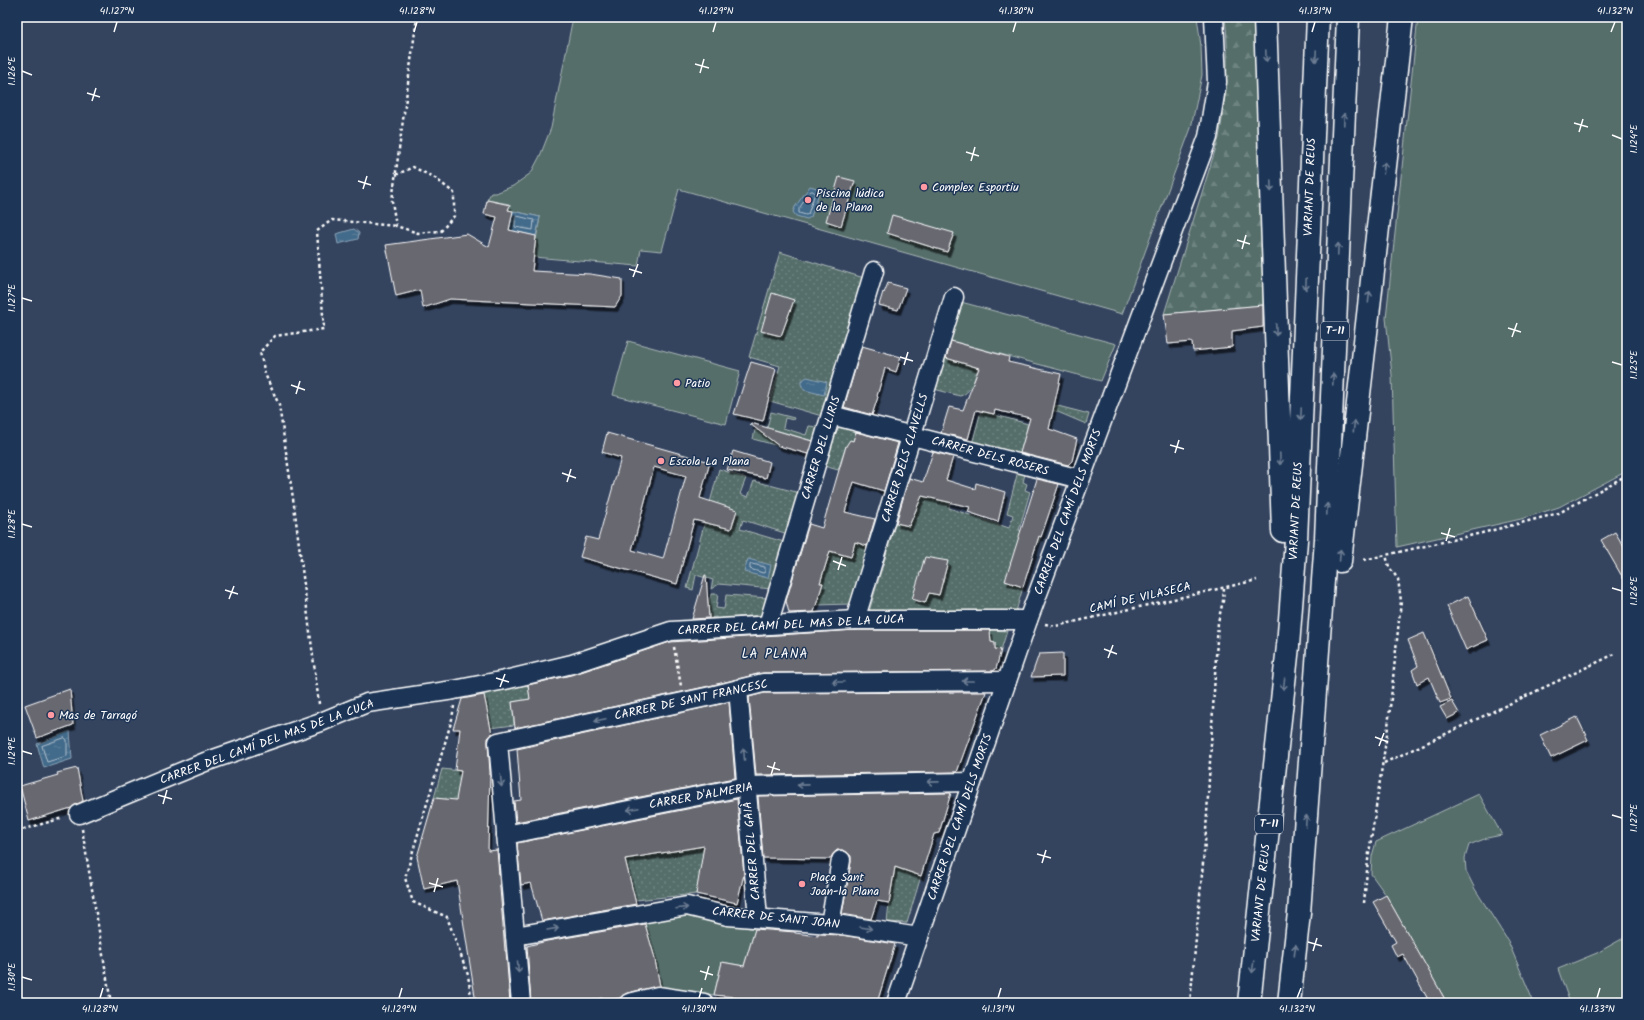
<svg xmlns="http://www.w3.org/2000/svg" width="1644" height="1020" font-family="Kalam,sans-serif">
<style>
.green{fill:#556e6b;stroke:#aab6b5}
.forest{fill:url(#forest-firs);stroke:#aab6b5}
.garden{fill:url(#garden-dots);stroke:#aab6b5}
.water{fill:url(#water-ripples);stroke:#8ea6b9}
.lines{fill:none;stroke-linecap:round;stroke-linejoin:round}
.shore{stroke:#b3c3d0;stroke-width:1}
.building{fill:#686771;stroke:#fff;fill-rule:evenodd;filter:url(#shadow)}
.minor-casing{stroke:#fff;stroke-width:21}
.motorway-casing{stroke:#fff;stroke-width:25}
.path{stroke:#fff;stroke-width:2.5;stroke-dasharray:3 3;stroke-linecap:butt}
.minor{stroke:#1d3557;stroke-width:18}
.motorway{stroke:#1d3557;stroke-width:22}
.oneway{stroke:#6c7c92}
.ticks{fill:none;stroke:#fff;stroke-width:1.5}
.poi-dot{fill:#ff9aa2;stroke:#1d3557;stroke-width:1.5}
.labels{text-anchor:middle;dominant-baseline:central;stroke-width:3;stroke-linejoin:round;paint-order:stroke}
.shield{fill:#1d3557;stroke:#bbc2cd;stroke-width:1}
.shield-label{font-size:11px;font-weight:bold;fill:#fff}
.poi-label{font-size:12px;fill:#fff;stroke:#1d3557;text-anchor:start}
.street-label{font-size:12px;fill:#fff;stroke:#1d3557}
.neighbourhood-label{font-size:13px;letter-spacing:1px;fill:#fff;stroke:#1d3557}
.neatline{fill:none;stroke:#fff;stroke-width:1.5}
.ticks-label{font-size:10px;text-anchor:middle;fill:#fff}
</style>
<defs>
<pattern id="forest-firs" width="22" height="20" patternUnits="userSpaceOnUse"><rect width="22" height="20" fill="#556e6b"/><path d="M5 1l3.5 6h-7zM16 11l3.5 6h-7z" fill="#6e8481"/></pattern>
<pattern id="garden-dots" width="8" height="8" patternUnits="userSpaceOnUse"><rect width="8" height="8" fill="#556e6b"/><path d="M2 2h.1M6 6h.1" fill="none" stroke="#6e8481" stroke-width="1.8" stroke-linecap="round"/></pattern>
<pattern id="water-ripples" width="26" height="14" patternUnits="userSpaceOnUse"><rect width="26" height="14" fill="#426a8a"/><path d="M2 4q2-2 4 0t4 0M15 11q2-2 4 0t4 0" fill="none" stroke="#5e809c"/></pattern>
<filter id="shadow"><feDropShadow dx="2.5" dy="4.5" stdDeviation="0" flood-color="#0009"/></filter>
</defs>
<rect width="100%" height="100%" fill="#34445f"/>
<filter id="ink" filterUnits="userSpaceOnUse"><feTurbulence type="fractalNoise" baseFrequency=".025" numOctaves="2"/><feDisplacementMap in="SourceGraphic" scale="8" xChannelSelector="R" yChannelSelector="G"/><feConvolveMatrix kernelMatrix="1 2 1 2 8 2 1 2 1" color-interpolation-filters="sRGB"/></filter>
<g filter="url(#ink)">
<!-- green -->
<g class="green">
<polygon points="573,17 1197,17 1201,46 1202,75 1191,128 1122,314 679,189 662,251 641,249 638,266 533,257 540,217 508,210 509,204 487,200 491,193 496,193 513,186 531,173 540,156 551,128"/>
<polygon points="1418,17 1627,17 1627,471 1559,507 1521,519 1397,547 1392,375 1386,318"/>
<polygon points="961,302 1116,344 1101,381 948,340"/>
<polygon points="628,341 740,371 726,424 613,395"/>
<polygon points="771,412 794,418 793,420 785,418 783,428 806,435 809,426 818,427 813,441 772,429 779,446 753,439 755,430 766,432"/>
<polygon points="990,630 1007,631 1001,650 995,649 995,643 991,642"/>
<polygon points="1479,794 1502,835 1487,838 1469,845 1465,858 1466,871 1475,889 1508,941 1534,1003 1447,1003 1386,895 1371,874 1372,856 1376,842"/>
<polygon points="681,915 755,929 744,966 722,962 714,995 662,988 660,986 654,955 644,922"/>
<polygon points="1627,936 1627,1003 1570,1003 1558,969 1597,953"/>
</g>
<!-- forest -->
<path class="forest" d="M1225 17H1256L1263 232V305L1164 314 1219 138C1226 98 1230 57 1225 17Z"/>
<!-- garden -->
<g class="garden">
<polygon points="780,252 864,278 831,380 834,381 822,416 770,401 780,366 749,357"/>
<path d="M944 357 966 364 980 359C976 372 974 392 960 396L934 389Z"/>
<polygon points="1054,405 1089,414 1086,424 1053,410"/>
<polygon points="981,411 1028,424 1020,454 972,444"/>
<polygon points="840,426 858,427 853,441 846,446 838,470 824,466 835,433"/>
<polygon points="719,469 746,478 740,494 748,497 754,481 800,493 788,534 743,520 740,529 784,542 772,589 719,584 711,589 713,580 696,575 693,590 687,588"/>
<polygon points="1018,471 1025,474 1023,482 1027,484 1025,490 1030,492 1019,530 1041,537 1034,552 1017,546 1006,581 1023,587 1015,615 868,615 900,508 914,511 924,491 950,502 949,508 1009,528 1013,515 1007,513"/>
<polygon points="855,542 872,547 851,604 816,605 822,584 819,582 830,552 850,557"/>
<polygon points="711,594 718,594 716,608 724,609 726,595 768,598 762,620 718,624 716,617 709,618 708,605"/>
<polygon points="527,680 530,699 512,702 514,725 490,728 483,690"/>
<polygon points="442,769 461,771 458,791 462,801 434,798"/>
<polygon points="705,846 696,894 635,900 625,859"/>
<polygon points="895,867 921,876 907,923 887,922 889,903"/>
</g>
<!-- water -->
<g class="water">
<polygon points="810,186 817,188 819,193 811,217 807,219 796,216 793,212 795,207"/>
<polygon points="513,211 540,217 536,236 509,230"/>
<polygon points="354,229 359,233 358,239 338,244 336,234"/>
<polygon points="807,377 827,382 824,395 804,390 801,384 801,381"/>
<polygon points="748,559 771,565 768,578 744,572"/>
<polygon points="70,731 72,759 44,768 37,744"/>
</g>
<g class="lines">
<!-- shore -->
<g class="shore">
<polygon points="811,191 813,191 815,193 808,214 806,215 799,213 799,209"/>
<polygon points="517,216 534,220 533,230 515,227 515,218"/>
<polygon points="752,564 765,567 765,572 763,573 750,569 750,565"/>
<polygon points="65,738 67,740 67,756 47,762 42,746"/>
</g>
</g>
<!-- building -->
<g class="building">
<polygon points="839,177 855,181 841,226 826,221"/>
<polygon points="487,200 510,205 508,210 513,211 509,230 536,236 532,271 590,274 622,279 622,296 615,307 450,299 423,308 420,290 396,296 386,245 467,234 489,247 497,217 484,214"/>
<polygon points="892,215 954,233 947,252 887,233"/>
<polygon points="888,283 906,288 898,310 879,305 883,292 884,293"/>
<polygon points="772,293 794,300 781,336 761,331"/>
<polygon points="1263,305 1263,327 1232,331 1232,347 1193,351 1192,342 1168,344 1164,314"/>
<polygon points="951,341 1009,357 1008,362 1061,374 1049,429 1077,439 1072,461 1068,465 1020,453 1030,418 995,410 994,414 976,410 968,439 941,433 949,407 963,410 979,368 946,358"/>
<polygon points="862,346 901,357 896,372 885,368 877,396 878,397 872,415 844,407"/>
<polygon points="751,362 776,369 763,421 734,414"/>
<polygon points="751,423 812,441 808,454 779,446 750,424"/>
<polygon points="856,432 898,443 884,491 854,482 845,512 875,519 867,546 855,542 851,557 830,551 820,583 823,583 814,612 789,613 786,601 809,524 822,528 846,446 850,440 853,441"/>
<path d="M607 433 710 462 700 498 737 510 731 529 694 520 677 584 580 557 586 537 598 540 621 458 602 452ZM654 467 686 476 663 559 632 550Z"/>
<polygon points="733,451 770,462 766,478 727,470"/>
<polygon points="933,452 953,457 946,480 975,489 976,483 1005,492 998,522 968,512 970,507 922,496 909,526 896,523 909,478 923,482"/>
<polygon points="1037,479 1059,484 1041,537 1039,536 1023,587 1005,581"/>
<polygon points="1615,532 1627,552 1627,585 1601,540"/>
<polygon points="925,557 948,561 939,595 929,593 925,603 912,599"/>
<polygon points="705,575 706,575 709,618 692,619"/>
<polygon points="1468,596 1488,640 1466,650 1447,606"/>
<polygon points="855,630 990,630 991,642 995,643 995,649 1001,650 996,669 993,671 763,673 709,686 515,728 512,702 530,699 528,685 575,674 670,642"/>
<polygon points="1424,633 1451,699 1440,703 1429,677 1417,684 1412,670 1418,666 1408,640"/>
<polygon points="1063,653 1063,676 1031,677 1039,654"/>
<polygon points="70,689 73,725 37,738 25,705"/>
<polygon points="986,692 957,772 756,775 749,697 764,693"/>
<polygon points="484,695 492,734 488,738 488,743 490,772 488,851 497,850 505,951 506,951 510,1003 476,1003 457,881 424,889 417,857 434,798 456,800 461,771 455,770 460,729 453,729 462,699"/>
<polygon points="1452,701 1459,713 1447,719 1440,707"/>
<polygon points="729,702 735,778 516,822 514,801 521,800 517,749"/>
<polygon points="1577,717 1588,740 1551,758 1540,735"/>
<polygon points="77,768 83,801 71,808 29,821 20,786 58,775 57,773"/>
<polygon points="951,793 939,833 934,834 921,876 895,867 889,903 877,901 871,919 842,914 851,862 851,856 847,852 842,850 837,850 833,854 830,859 763,858 758,796"/>
<polygon points="737,799 744,874 737,903 696,894 704,846 625,859 636,904 542,921 531,883 521,885 517,843"/>
<polygon points="1386,895 1447,1003 1430,1003 1403,954 1397,957 1391,945 1396,942 1373,902"/>
<polygon points="645,924 654,955 660,986 627,993 620,998 603,1002 602,998 584,1003 531,1003 527,946 547,941"/>
<polygon points="755,929 795,932 795,933 818,936 818,934 841,935 895,944 877,1003 784,1003 756,999 752,1003 738,1001 735,997 714,995 722,962 744,966"/>
</g>
<g class="lines">
<defs>
<g id="minor">
<polyline points="831,415 1080,479"/>
<polyline points="855,620 954,297"/>
<polyline points="768,625 874,271"/>
<polyline points="738,689 758,918"/>
<polyline points="79,814 205,762 321,722 367,703 454,690 505,680 572,664 671,631 855,620 1028,620"/>
<polyline points="506,835 747,786 972,782"/>
<polyline points="830,924 841,860"/>
<polyline points="515,936 687,906 728,916 842,925 919,937"/>
<polyline points="521,1003 498,742 711,696 763,683 1007,681"/>
<polyline points="629,1003 658,996 704,1003"/>
<polyline points="896,1003 1028,620 1208,137 1217,82 1214,17"/>
</g>
<g id="motorway">
<polyline points="1265,17 1283,531"/>
<polyline points="1340,561 1402,17"/>
<polyline points="1249,1003 1288,646 1296,540 1318,17"/>
<polyline points="1289,1003 1299,913 1326,539 1348,17"/>
</g>
</defs>
<!-- minor casing -->
<use href="#minor" class="minor-casing"/>
<!-- motorway casing -->
<use href="#motorway" class="motorway-casing"/>
<!-- path -->
<g class="path">
<polyline points="396,175 413,167 435,178 454,193 454,216 441,231 418,233 396,226 392,201 417,17"/>
<polyline points="1364,560 1482,533 1559,513 1627,475"/>
<polyline points="1045,624 1056,626 1257,580"/>
<polyline points="674,647 681,686"/>
<polyline points="319,704 294,505 279,405 265,374 260,352 275,336 324,329 317,231 332,220 396,226"/>
<polyline points="454,706 452,719 405,878 413,902 447,917 468,975 472,1003"/>
<polyline points="1384,763 1617,653"/>
<polyline points="82,829 111,1003"/>
<polyline points="17,831 63,818"/>
<polyline points="1364,903 1368,860 1388,727 1401,601 1398,579 1389,567 1386,555"/>
<polyline points="1190,1003 1206,831 1218,622 1223,601 1224,588"/>
</g>
<!-- minor -->
<use href="#minor" class="minor"/>
<!-- motorway -->
<use href="#motorway" class="motorway"/>
</g>
<!-- one-way arrows -->
<defs><path id="oneway-shaft" d="M-6 0H5M1.5-3L5.5 0L1.5 3" fill="none" stroke-width="1.6" stroke-linecap="round" stroke-linejoin="round"/></defs>
<g class="oneway">
<use href="#oneway-shaft" transform="translate(1266 56) rotate(88)"/>
<use href="#oneway-shaft" transform="translate(1316 56) rotate(92)"/>
<use href="#oneway-shaft" transform="translate(1344 119) rotate(-88)"/>
<use href="#oneway-shaft" transform="translate(1384 168) rotate(-83)"/>
<use href="#oneway-shaft" transform="translate(1271 186) rotate(88)"/>
<use href="#oneway-shaft" transform="translate(1338 249) rotate(-88)"/>
<use href="#oneway-shaft" transform="translate(1306 284) rotate(92)"/>
<use href="#oneway-shaft" transform="translate(1369 297) rotate(-83)"/>
<use href="#oneway-shaft" transform="translate(1276 330) rotate(88)"/>
<use href="#oneway-shaft" transform="translate(1333 379) rotate(-88)"/>
<use href="#oneway-shaft" transform="translate(1301 414) rotate(92)"/>
<use href="#oneway-shaft" transform="translate(1354 426) rotate(-83)"/>
<use href="#oneway-shaft" transform="translate(1280 459) rotate(88)"/>
<use href="#oneway-shaft" transform="translate(1327 509) rotate(-88)"/>
<use href="#oneway-shaft" transform="translate(1340 555) rotate(-86)"/>
<use href="#oneway-shaft" transform="translate(968 681) rotate(180)"/>
<use href="#oneway-shaft" transform="translate(838 682) rotate(180)"/>
<use href="#oneway-shaft" transform="translate(1284 684) rotate(96)"/>
<use href="#oneway-shaft" transform="translate(600 720) rotate(168)"/>
<use href="#oneway-shaft" transform="translate(744 754) rotate(-95)"/>
<use href="#oneway-shaft" transform="translate(501 781) rotate(85)"/>
<use href="#oneway-shaft" transform="translate(933 782) rotate(179)"/>
<use href="#oneway-shaft" transform="translate(803 785) rotate(179)"/>
<use href="#oneway-shaft" transform="translate(633 809) rotate(168)"/>
<use href="#oneway-shaft" transform="translate(1306 821) rotate(-86)"/>
<use href="#oneway-shaft" transform="translate(682 908) rotate(-7)"/>
<use href="#oneway-shaft" transform="translate(866 928) rotate(9)"/>
<use href="#oneway-shaft" transform="translate(553 929) rotate(-10)"/>
<use href="#oneway-shaft" transform="translate(1295 950) rotate(-83)"/>
<use href="#oneway-shaft" transform="translate(518 967) rotate(85)"/>
<use href="#oneway-shaft" transform="translate(1253 967) rotate(97)"/>
</g>
</g>
<!-- ticks -->
<path class="ticks" d="M114 32 117 22M414 32 417 22M713 32 716 22M1013 32 1016 22M1312 32 1315 22M1611 32 1615 22M695 64 709 68M22 71 32 75M700 73 704 59M87 93 100 97M92 101 96 88M1574 123 1588 127M1579 132 1583 119M1612 135 1622 139M966 152 979 156M971 161 975 147M358 181 371 185M363 189 367 176M1237 240 1250 244M1242 249 1246 235M629 269 642 273M633 277 638 264M22 298 32 301M1508 328 1521 332M1512 337 1517 323M900 357 913 361M1612 362 1622 365M904 365 908 352M291 385 305 390M296 394 300 381M1170 445 1184 449M1175 453 1179 440M562 473 576 478M567 482 571 469M22 524 32 527M1441 533 1455 537M1446 541 1450 528M833 561 846 566M838 570 842 557M1612 588 1622 591M225 590 238 594M229 599 234 586M1104 649 1117 654M1108 658 1113 645M496 678 509 682M500 687 505 674M1375 737 1388 742M1379 746 1384 733M22 751 32 754M767 766 780 770M771 775 775 762M158 795 172 799M163 804 167 790M1612 815 1622 818M1037 854 1051 858M1042 863 1046 850M429 883 443 887M434 892 438 878M1308 942 1322 946M1313 951 1317 938M700 971 713 975M22 977 32 980M705 980 709 966M100 998 103 988M399 998 402 988M699 998 702 988M998 998 1001 988M1297 998 1301 988M1597 998 1600 988"/>
<!-- markers -->
<g class="poi-dot">
<circle cx="924" cy="187" r="4"/>
<circle cx="808" cy="200" r="4"/>
<circle cx="677" cy="383" r="4"/>
<circle cx="661" cy="461" r="4"/>
<circle cx="51" cy="715" r="4"/>
<circle cx="802" cy="884" r="4"/>
</g>
<g class="labels">
<!-- shield labels -->
<g class="shield">
<rect x="1321" y="322" width="28" height="18" rx="3"/>
<rect x="1255" y="815" width="28" height="18" rx="3"/>
</g>
<g class="shield-label">
<text x="1335" y="331">T-11</text>
<text x="1269" y="824">T-11</text>
</g>
<!-- poi labels -->
<g class="poi-label">
<text x="932" y="187">Complex Esportiu</text>
<text x="816" y="193">Piscina lúdica<tspan x="816" dy="14">de la Plana</tspan></text>
<text x="685" y="383">Patio</text>
<text x="669" y="461">Escola La Plana</text>
<text x="59" y="715">Mas de Tarragó</text>
<text x="810" y="877">Plaça Sant<tspan x="810" dy="14">Joan-la Plana</tspan></text>
</g>
<!-- street labels -->
<g class="street-label">
<text transform="translate(1310 187) rotate(-88)">VARIANT DE REUS</text>
<text transform="translate(821 448) rotate(-73)">CARRER DEL LLIRIS</text>
<text transform="translate(990 456) rotate(15)">CARRER DELS ROSERS</text>
<text transform="translate(905 458) rotate(-73)">CARRER DELS CLAVELLS</text>
<text transform="translate(1296 511) rotate(-87)">VARIANT DE REUS</text>
<text transform="translate(1068 512) rotate(-70)">CARRER DEL CAMÍ DELS MORTS</text>
<text transform="translate(1140 598) rotate(-13)">CAMÍ DE VILASECA</text>
<text transform="translate(791 625) rotate(-3)">CARRER DEL CAMÍ DEL MAS DE LA CUCA</text>
<text transform="translate(691 700) rotate(-12)">CARRER DE SANT FRANCESC</text>
<text transform="translate(267 742) rotate(-20)">CARRER DEL CAMÍ DEL MAS DE LA CUCA</text>
<text transform="translate(701 796) rotate(-10)">CARRER D'ALMERIA</text>
<text transform="translate(960 817) rotate(-71)">CARRER DEL CAMÍ DELS MORTS</text>
<text transform="translate(752 851) rotate(-95)">CARRER DEL GAIÀ</text>
<text transform="translate(1261 893) rotate(-84)">VARIANT DE REUS</text>
<text transform="translate(776 918) rotate(6)">CARRER DE SANT JOAN</text>
</g>
<!-- neighbourhood labels -->
<g class="neighbourhood-label">
<text x="775" y="654">LA PLANA</text>
</g>
</g>
<!-- margin -->
<rect width="1644" height="1020" fill="none" stroke="#1d3557" stroke-width="44"/>
<rect x="22" y="22" width="1600" height="976" class="neatline"/>
<g class="ticks-label">
<text x="117" y="14">41.127°N</text>
<text x="417" y="14">41.128°N</text>
<text x="716" y="14">41.129°N</text>
<text x="1016" y="14">41.130°N</text>
<text x="1315" y="14">41.131°N</text>
<text x="1615" y="14">41.132°N</text>
<text transform="translate(11 71) rotate(-90)" y="4">1.126°E</text>
<text transform="translate(1633 139) rotate(-90)" y="4">1.124°E</text>
<text transform="translate(11 298) rotate(-90)" y="4">1.127°E</text>
<text transform="translate(1633 365) rotate(-90)" y="4">1.125°E</text>
<text transform="translate(11 524) rotate(-90)" y="4">1.128°E</text>
<text transform="translate(1633 591) rotate(-90)" y="4">1.126°E</text>
<text transform="translate(11 751) rotate(-90)" y="4">1.129°E</text>
<text transform="translate(1633 818) rotate(-90)" y="4">1.127°E</text>
<text transform="translate(11 977) rotate(-90)" y="4">1.130°E</text>
<text x="100" y="1012">41.128°N</text>
<text x="399" y="1012">41.129°N</text>
<text x="699" y="1012">41.130°N</text>
<text x="998" y="1012">41.131°N</text>
<text x="1297" y="1012">41.132°N</text>
<text x="1597" y="1012">41.133°N</text>
</g>
</svg>
